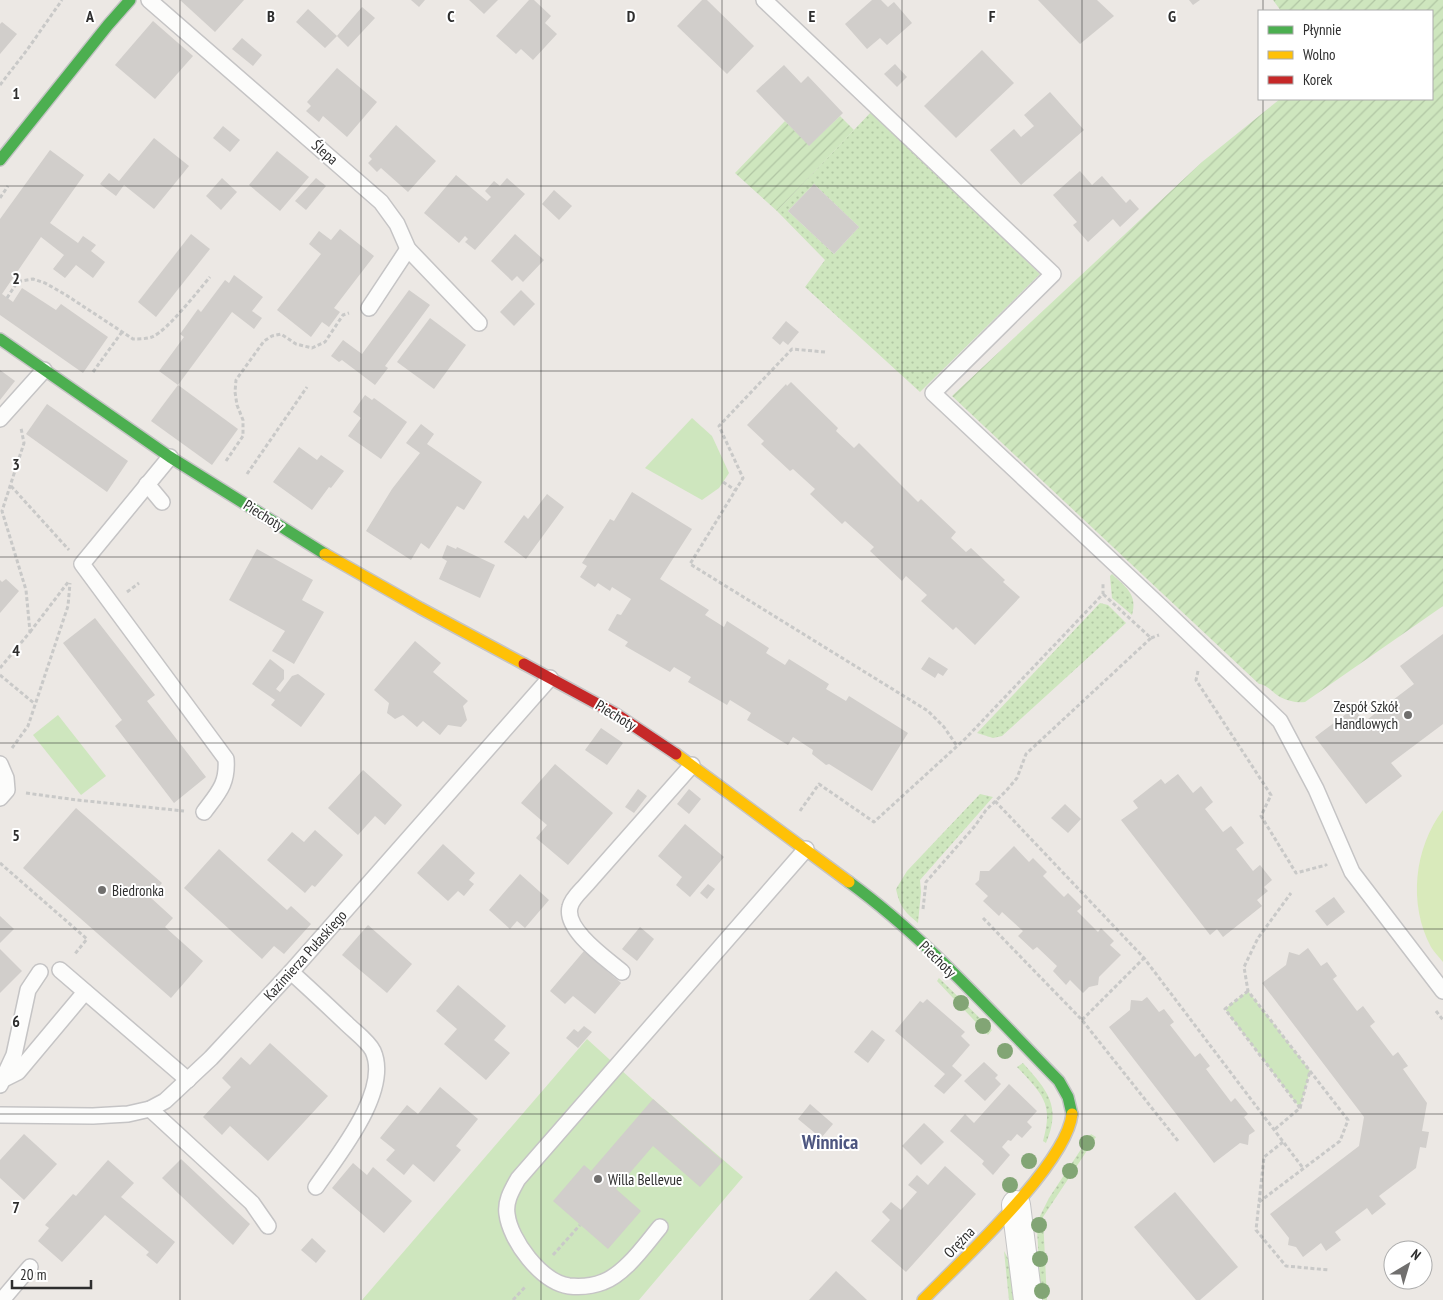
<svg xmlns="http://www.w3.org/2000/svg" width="1443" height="1300" font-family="'PT Sans Narrow',sans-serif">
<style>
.grass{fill:url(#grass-dots);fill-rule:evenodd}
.park{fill:#cee6be}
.garden{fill:url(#garden-furrows)}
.pitch{fill:#d9eabb}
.building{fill:#d1cecb}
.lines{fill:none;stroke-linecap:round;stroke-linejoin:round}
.lane-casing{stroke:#c5c4c5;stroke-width:18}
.street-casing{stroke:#c5c4c5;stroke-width:30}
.fast-casing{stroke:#c5c4c5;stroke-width:14}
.slow-casing{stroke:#c5c4c5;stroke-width:14}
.jam-casing{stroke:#c5c4c5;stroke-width:14}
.path{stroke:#c9c9c8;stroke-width:3;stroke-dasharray:4 2.5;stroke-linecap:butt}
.lane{stroke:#fcfcfb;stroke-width:15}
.street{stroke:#fcfcfb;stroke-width:28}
.fast{stroke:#4caf50;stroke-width:11}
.slow{stroke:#ffc107;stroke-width:11}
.jam{stroke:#c62828;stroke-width:11}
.tree{fill:#82a575}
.grid{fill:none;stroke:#2e2e2e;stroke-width:1;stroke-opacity:0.55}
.poi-dot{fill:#706f6e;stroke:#fff;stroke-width:2}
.labels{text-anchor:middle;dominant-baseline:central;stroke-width:4;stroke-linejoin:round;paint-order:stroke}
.street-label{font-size:15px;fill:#2e2e2e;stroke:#fff}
.poi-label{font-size:15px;fill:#2e2e2e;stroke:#fff;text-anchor:start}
.district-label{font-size:20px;font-weight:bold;fill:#4d5680;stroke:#fff}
.grid-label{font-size:16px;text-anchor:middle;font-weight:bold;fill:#2e2e2e;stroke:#fff;stroke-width:4;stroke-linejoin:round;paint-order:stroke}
</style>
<defs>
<pattern id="grass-dots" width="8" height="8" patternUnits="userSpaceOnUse" patternTransform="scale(1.25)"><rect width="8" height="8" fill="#cee6be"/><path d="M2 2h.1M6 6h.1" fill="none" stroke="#b1c6a4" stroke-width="1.8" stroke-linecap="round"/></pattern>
<pattern id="garden-furrows" width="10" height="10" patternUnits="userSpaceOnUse" patternTransform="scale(1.25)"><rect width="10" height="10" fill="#cee6be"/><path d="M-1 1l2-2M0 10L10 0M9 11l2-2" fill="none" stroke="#b1c6a4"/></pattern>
</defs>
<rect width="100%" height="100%" fill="#ece8e4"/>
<!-- grass -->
<g class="grass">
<path d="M872 111 1040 274 920 392 805 287 825 260 777 211ZM814 184 859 227 834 254 788 211Z"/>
<path d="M1112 574C1126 587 1138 595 1132 615L1112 598 1110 576Z"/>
<polygon points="1100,603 1108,605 1126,623 1002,736 993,738 977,733"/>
<path d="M980 794 993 797 920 880 921 892 918 923C904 911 900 907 896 889L907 871Z"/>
<polygon points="939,978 992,1030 988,1035 937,981"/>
<path d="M1023 1063C1047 1090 1062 1106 1046 1143L1043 1141C1054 1103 1042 1094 1017 1067Z"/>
<polygon points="1091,1134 1096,1137 1043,1217 1047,1300 1041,1300 1037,1229 1040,1216 1049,1198"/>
<polygon points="1004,1251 1010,1262 1015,1300 1009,1300"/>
</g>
<!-- park -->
<g class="park">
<polygon points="692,418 712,436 729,473 719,488 702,500 645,468"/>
<polygon points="58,715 106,776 81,795 33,735"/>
<polygon points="1248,991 1310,1071 1300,1108 1225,1009"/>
<polygon points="587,1039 653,1099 743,1177 639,1300 362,1300"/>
</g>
<!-- garden -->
<g class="garden">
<path d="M1273 0H1443V606L1305 702C1296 703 1288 701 1280 697 1273 693 1268 685 1259 684L952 396 1202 162 1280 99H1432V11H1281Z"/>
<polygon points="840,116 854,130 777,211 735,173 785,121 809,145"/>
</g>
<!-- pitch -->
<path class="pitch" d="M1443 810V962C1439 957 1434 952 1431 947 1408 904 1414 848 1443 810Z"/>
<!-- building -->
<g class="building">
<polygon points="180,0 244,0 215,32"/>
<polygon points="411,0 425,0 419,7"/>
<polygon points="469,0 498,0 484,14"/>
<polygon points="529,0 534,0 551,16 545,23 557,34 533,60 521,49 516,54 496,36"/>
<polygon points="702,0 707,0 754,46 727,74 677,26"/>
<polygon points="872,0 881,0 888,7 894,2 912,23 887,45 880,38 867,49 845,24"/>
<polygon points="1038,0 1097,0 1114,16 1080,44"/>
<polygon points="1189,0 1200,0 1193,5"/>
<polygon points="362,7 375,18 348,47 337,36 325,48 296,22 308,9 337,36"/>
<polygon points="153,21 193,56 155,99 115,65"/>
<polygon points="2,22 17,34 0,54 0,24"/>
<polygon points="242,38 262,55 253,66 232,49"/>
<polygon points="982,50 1014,83 956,138 924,106"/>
<polygon points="895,64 907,77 897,87 884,74"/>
<polygon points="784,65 801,83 808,76 843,113 809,146 756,91"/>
<polygon points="337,68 377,102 347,137 323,116 319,122 306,111 311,106 307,102"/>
<polygon points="1050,92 1084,130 1021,185 990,150 1014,129 1021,137 1034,126 1024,115"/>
<polygon points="396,125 436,161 408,192 381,168 377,172 368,163 372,159 369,156"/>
<polygon points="223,126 240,140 230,152 213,138"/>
<polygon points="154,138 189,166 154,209 124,185 116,196 100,184 109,173 119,181"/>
<polygon points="50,150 84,175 50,223 78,243 83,236 96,245 91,251 105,262 93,278 76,265 65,278 53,269 64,255 41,237 2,294 13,302 22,288 56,310 61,304 108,337 83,373 0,315 0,219"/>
<polygon points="277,151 309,177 280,211 249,185"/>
<polygon points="1080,171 1092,185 1102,176 1126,203 1130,199 1139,209 1120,227 1113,219 1088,242 1073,225 1077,222 1053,195"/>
<polygon points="456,175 487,201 491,197 485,191 494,181 500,186 507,178 525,194 475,250 465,242 468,239 465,236 459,243 424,213"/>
<polygon points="222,178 237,192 221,210 206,196"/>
<polygon points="316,178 326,186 306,210 295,201"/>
<polygon points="814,184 859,227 834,254 788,211"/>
<polygon points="554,190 572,206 559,220 542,204"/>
<polygon points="340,229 374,256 334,308 340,312 329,327 322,322 311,337 277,310 321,254 309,244 319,231 331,240"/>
<polygon points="191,234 210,249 156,317 138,302"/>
<polygon points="515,234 544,260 523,282 517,276 512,281 491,261"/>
<polygon points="234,275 263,297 252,311 262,318 254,329 232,312 178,385 159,371 184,337 180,334 198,309 201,312 225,280 229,283"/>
<polygon points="409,290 430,305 385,366 388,368 375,385 342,360 339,362 331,356 343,340 362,354"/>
<polygon points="521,290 535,304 514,326 500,312"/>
<polygon points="430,318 466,345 434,389 397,362"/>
<polygon points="786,321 799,332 788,345 783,341 780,345 772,338"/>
<polygon points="0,370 15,381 0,400"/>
<polygon points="791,382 838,428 836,431 854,448 859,443 918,502 921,499 956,532 951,538 966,552 971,548 1005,580 1003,582 1020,597 975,645 956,627 953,630 921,601 927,595 906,576 902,581 870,551 874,547 845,521 842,524 810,494 815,489 793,469 790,471 761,444 764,441 747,425 786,384 787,386"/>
<polygon points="178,385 238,429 212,465 151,421"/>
<polygon points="365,395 372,400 374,398 407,422 381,459 348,436 361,418 353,412"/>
<polygon points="47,404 128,461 107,492 26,434"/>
<polygon points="421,424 434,434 427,444 482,482 464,510 457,506 429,549 421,543 411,560 366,531 392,489 420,453 406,443"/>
<polygon points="299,447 317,460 321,455 344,471 331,488 329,487 312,510 273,482"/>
<polygon points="632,492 692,529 660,579 709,610 705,615 724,627 727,621 769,648 766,653 785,665 789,659 829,684 826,689 846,701 849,696 908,733 872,791 829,764 826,765 812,754 813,750 793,737 788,745 747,720 751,713 730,700 727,705 688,682 691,677 674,667 670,672 625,646 628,642 608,630 617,614 621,615 631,599 612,587 610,591 598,583 595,587 580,577 587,566 582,563 610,519 614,521"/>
<polygon points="547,494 564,507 526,559 504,542 524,515 528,519"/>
<polygon points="447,545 456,549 457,547 495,565 480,598 439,579 447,561 442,558"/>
<polygon points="257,549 313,580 302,600 324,612 294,664 272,651 285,631 229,600"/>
<polygon points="6,579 19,591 0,613 0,580 2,582"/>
<polygon points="95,618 155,695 147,701 206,777 174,803 115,726 122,720 63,643"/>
<polygon points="1443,634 1443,724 1391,763 1402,776 1366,804 1315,737 1354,708 1364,722 1414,684 1400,666"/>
<polygon points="415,641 441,663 433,672 468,701 463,706 467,720 461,727 448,725 440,735 423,721 417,727 403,715 395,719 387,713 389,703 374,690"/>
<polygon points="929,657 948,669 943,676 938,673 935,678 921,669"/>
<polygon points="270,659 284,670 284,679 276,689 280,692 292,676 298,674 325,694 301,727 271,705 275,700 252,684"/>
<polygon points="601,728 623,743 607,765 585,750"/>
<polygon points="555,764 613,813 568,865 536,838 547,825 521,803"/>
<polygon points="363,770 402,805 385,825 375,816 358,835 328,808"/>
<polygon points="1178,774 1193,793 1201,786 1213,802 1205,809 1223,832 1231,826 1244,843 1236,849 1253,871 1260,865 1272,880 1264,887 1268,891 1257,900 1262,906 1223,937 1217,929 1210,935 1121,820 1138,808 1133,801 1161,779 1165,784"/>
<polygon points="638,789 647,796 634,813 625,807"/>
<polygon points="689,789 701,799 689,814 677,804"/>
<polygon points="1065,804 1081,819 1068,833 1051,818"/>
<polygon points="76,808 162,883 150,897 173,918 165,927 203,961 171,998 23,868"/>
<polygon points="685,824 724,857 690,897 676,885 682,877 658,856"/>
<polygon points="315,830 343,855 315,887 312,885 305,893 267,860 292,832 304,842"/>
<polygon points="443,844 475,873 469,880 474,884 464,896 458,891 448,901 417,873"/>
<polygon points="1014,846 1029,862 1033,858 1047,872 1043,876 1064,897 1068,893 1082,907 1077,911 1098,932 1101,928 1114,941 1110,945 1121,955 1099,977 1098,985 1089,987 1083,993 1070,980 1066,985 1053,971 1057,966 1037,947 1033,950 1018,936 1023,931 1002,912 999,916 983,901 988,896 975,884 979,880 980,871 989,871"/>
<polygon points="219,849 287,910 291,906 311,924 284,954 274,946 262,959 184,888"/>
<polygon points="520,874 549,900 525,928 517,921 510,929 489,910"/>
<polygon points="708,884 715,889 707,899 700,893"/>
<polygon points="1334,897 1345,912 1327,926 1315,911"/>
<polygon points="0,916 14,929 0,943"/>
<polygon points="368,925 412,964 387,993 342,955"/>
<polygon points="640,927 654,939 637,961 622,949"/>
<polygon points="1308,948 1321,966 1327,962 1337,976 1333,979 1357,1011 1363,1006 1375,1022 1370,1026 1393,1056 1398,1052 1408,1066 1403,1069 1427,1103 1422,1131 1429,1132 1426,1148 1420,1147 1416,1168 1379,1196 1386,1204 1372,1215 1367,1208 1335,1232 1341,1240 1326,1251 1321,1243 1303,1257 1296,1247 1288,1245 1289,1238 1270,1214 1359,1146 1364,1117 1262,983 1286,965 1289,952 1299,955"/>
<polygon points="0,949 22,971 0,993"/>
<polygon points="584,951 621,983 595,1014 573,996 565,1004 550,991"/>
<polygon points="458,985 506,1026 494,1040 510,1053 486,1080 444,1044 457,1029 436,1011"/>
<polygon points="1147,997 1159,1012 1164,1009 1174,1022 1170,1025 1195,1057 1200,1053 1210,1066 1206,1069 1231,1102 1235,1098 1248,1114 1244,1117 1255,1131 1249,1135 1248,1145 1240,1143 1214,1163 1109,1027 1130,1010 1131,1000 1142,1001"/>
<polygon points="927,999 965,1032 961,1036 970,1045 952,1066 962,1075 944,1094 934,1086 945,1074 895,1031 920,1001 923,1003"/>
<polygon points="584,1026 592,1032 578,1048 566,1038 574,1029 578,1032"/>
<polygon points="872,1030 885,1040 868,1063 854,1052"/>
<polygon points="270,1043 328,1096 268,1161 230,1126 222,1135 203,1117 231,1087 222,1078 241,1057 250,1065"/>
<polygon points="984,1062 998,1075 995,1078 1001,1084 985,1101 964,1081"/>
<polygon points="1009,1084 1037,1111 1027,1122 1032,1127 1022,1138 1017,1134 1011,1141 1008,1140 1002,1147 1010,1155 993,1175 982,1164 984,1161 950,1131 965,1114 974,1123"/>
<polygon points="440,1087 478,1119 456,1146 461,1150 434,1182 413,1164 404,1175 386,1160 395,1150 380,1138 407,1105 418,1114"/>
<polygon points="653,1099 723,1161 700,1187 653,1146 616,1189 641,1211 608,1249 553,1201 584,1165 591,1171"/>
<polygon points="810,1104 833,1124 821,1138 798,1119"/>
<polygon points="924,1123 944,1142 921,1165 902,1146"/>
<polygon points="24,1134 57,1164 24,1200 0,1178 0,1160"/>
<polygon points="181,1159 250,1224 233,1245 162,1178"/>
<polygon points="108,1160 134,1183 121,1197 175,1242 157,1264 146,1255 149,1252 105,1215 62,1262 38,1241 49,1228 45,1225 73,1194 76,1196"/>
<polygon points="353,1163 367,1175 373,1167 412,1201 384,1233 332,1188"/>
<polygon points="945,1166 976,1194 906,1272 871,1241 890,1220 882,1212 891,1202 901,1210 917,1192 908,1185 917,1175 928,1185"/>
<polygon points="1175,1192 1238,1267 1200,1300 1196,1300 1134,1227"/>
<polygon points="312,1238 326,1251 316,1263 301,1250"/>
<polygon points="836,1271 867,1300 809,1300"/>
</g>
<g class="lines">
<defs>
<g id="lane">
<polyline points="149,0 381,202 397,224 408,249 479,323"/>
<polyline points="764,0 1053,274 933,393 1161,607 1280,721 1316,789 1352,872 1443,991"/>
<polyline points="369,308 408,249"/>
<polyline points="0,419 44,370"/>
<path d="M170 457 82 564 226 759C228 784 218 793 204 812"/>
<polyline points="147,484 162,502"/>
<polyline points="0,764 6,778 7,790 0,798"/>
<polyline points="60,970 188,1080"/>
<path d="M291 972C310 989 328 1006 347 1024 355 1032 368 1041 373 1051 391 1091 338 1155 316 1187"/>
<path d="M622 972C607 959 564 930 570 907 572 898 581 891 586 885L692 765"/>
<polyline points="4,1079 18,1072 85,992"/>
<polyline points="0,1085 14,1055 28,990 40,972"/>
<polyline points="150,1109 252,1203 268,1226"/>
<polyline points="0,1115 93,1116 128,1114 150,1109 165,1101 211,1058 291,972 550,678"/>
<path d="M660 1227C645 1245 625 1274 603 1282 593 1286 579 1287 569 1286 541 1282 510 1240 507 1214 505 1201 512 1190 518 1179L806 849"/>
<polyline points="2,1300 30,1267"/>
</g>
<polyline id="street" points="1016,1205 1028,1300"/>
<g id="fast">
<polyline points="0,160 108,25 130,0"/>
<polyline points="0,339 170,457 325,554"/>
<path d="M849 882C927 939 992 1013 1059 1081L1068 1097 1072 1114"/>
</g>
<g id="slow">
<polyline points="325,554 420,608 524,664"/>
<polyline points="676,754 849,882"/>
<path d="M923 1300C960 1262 1067 1164 1072 1114"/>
</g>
<polyline id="jam" points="524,664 616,714 676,754"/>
</defs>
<!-- lane casing -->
<use href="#lane" class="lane-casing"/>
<!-- street casing -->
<use href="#street" class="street-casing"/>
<!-- fast casing -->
<use href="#fast" class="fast-casing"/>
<!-- slow casing -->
<use href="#slow" class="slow-casing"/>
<!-- jam casing -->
<use href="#jam" class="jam-casing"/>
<!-- path -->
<g class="path">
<polyline points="0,85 27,50 62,0"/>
<polyline points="0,198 8,186"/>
<path d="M7 298 16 284 21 281 33 279 45 283 66 295 133 339C139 339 146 339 152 337 168 330 197 292 210 277"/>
<polyline points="825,352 792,349 719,426 743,478 690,564 928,711 944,727 957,746"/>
<polyline points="93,372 122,332"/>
<polyline points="226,461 243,436 243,420 237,405 235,392 236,380 264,341 272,336 281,334 296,344 312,348 325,342 343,315 349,313"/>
<polyline points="247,474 307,387"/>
<polyline points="723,482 735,490"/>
<polyline points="11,486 69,550"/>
<polyline points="127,592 139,583"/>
<polyline points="30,632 69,581"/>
<polyline points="1151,638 1159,635"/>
<polyline points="0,668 30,632 26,590 2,511 24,443 21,428"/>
<polyline points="1198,671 1196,680 1271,795 1261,816 1296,873 1326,865 1326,866"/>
<polyline points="0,675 35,704"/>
<polyline points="12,748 28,726 68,606 70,583"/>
<polyline points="26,793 77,800 184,811"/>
<polyline points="995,801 1144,958 1303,1168"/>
<polyline points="800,811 819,784 874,822 966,738 1103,594 1103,583"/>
<polyline points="0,863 87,939 74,955"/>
<polyline points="923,909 926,882 975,826 986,810 1006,791 1017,778 1026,754 1151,638 1103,594"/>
<polyline points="983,918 1082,1020 1178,1141"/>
<polyline points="1248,991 1225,1009 1300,1108 1274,1130"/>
<polyline points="1436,1011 1443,1020"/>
<polyline points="1082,1020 1144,958"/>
<polyline points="1300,1108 1310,1071"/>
<polyline points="1283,1142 1264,1157 1256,1230 1286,1266 1329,1270"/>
<polyline points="1259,1202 1340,1141 1348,1120 1248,991 1244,967 1258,938 1291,893"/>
<polyline points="553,1255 580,1225"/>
<polyline points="513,1300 526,1286"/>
</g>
<!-- lane -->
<use href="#lane" class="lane"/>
<!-- street -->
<use href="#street" class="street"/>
<!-- fast -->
<use href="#fast" class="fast"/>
<!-- slow -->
<use href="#slow" class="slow"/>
<!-- jam -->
<use href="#jam" class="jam"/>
</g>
<!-- trees -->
<g class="tree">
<circle cx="961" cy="1003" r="8"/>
<circle cx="983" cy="1026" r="8"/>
<circle cx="1005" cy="1051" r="8"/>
<circle cx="1087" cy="1143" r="8"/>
<circle cx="1029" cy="1161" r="8"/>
<circle cx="1070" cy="1171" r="8"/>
<circle cx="1010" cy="1185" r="8"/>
<circle cx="1039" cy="1225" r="8"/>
<circle cx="1040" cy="1259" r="8"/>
<circle cx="1042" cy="1291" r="8"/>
</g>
<!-- grid -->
<path class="grid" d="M180 0V1300M361 0V1300M541 0V1300M722 0V1300M902 0V1300M1082 0V1300M1263 0V11M1263 99V1300M0 186H1443M0 371H1443M0 557H1443M0 743H1443M0 929H1443M0 1114H1443"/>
<!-- markers -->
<g class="poi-dot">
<circle cx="1408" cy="715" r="5"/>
<circle cx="102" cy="890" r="5"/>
<circle cx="598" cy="1179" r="5"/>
</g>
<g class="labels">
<!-- street labels -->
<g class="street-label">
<text transform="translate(325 152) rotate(41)">Ślepa</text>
<text transform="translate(264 515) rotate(32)">Piechoty</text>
<text transform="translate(616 715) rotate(31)">Piechoty</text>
<text transform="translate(305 955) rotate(-48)">Kazimierza Pułaskiego</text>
<text transform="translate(938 959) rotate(44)">Piechoty</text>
<text transform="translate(959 1242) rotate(-46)">Orężna</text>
</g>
<!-- poi labels -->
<g class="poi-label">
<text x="1398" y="706" text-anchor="end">Zespół Szkół<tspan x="1398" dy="17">Handlowych</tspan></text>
<text x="112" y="890">Biedronka</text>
<text x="608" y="1179">Willa Bellevue</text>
</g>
<!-- district labels -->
<g class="district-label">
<text x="830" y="1142">Winnica</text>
</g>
</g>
<g class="grid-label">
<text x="90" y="22">A</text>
<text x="271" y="22">B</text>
<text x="451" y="22">C</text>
<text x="631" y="22">D</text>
<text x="812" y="22">E</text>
<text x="992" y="22">F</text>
<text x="1172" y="22">G</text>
<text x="16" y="99">1</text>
<text x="16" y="284">2</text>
<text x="16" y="470">3</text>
<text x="16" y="656">4</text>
<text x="16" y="841">5</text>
<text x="16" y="1027">6</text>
<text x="16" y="1213">7</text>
</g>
<!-- legend -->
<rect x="1258" y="10" width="175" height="90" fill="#ffffff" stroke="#ababab"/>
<rect x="1268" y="26" width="25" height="8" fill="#4caf50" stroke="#ababab"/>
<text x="1303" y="35" font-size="15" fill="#2e2e2e">Płynnie</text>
<rect x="1268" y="51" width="25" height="8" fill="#ffc107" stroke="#ababab"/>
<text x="1303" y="60" font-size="15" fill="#2e2e2e">Wolno</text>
<rect x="1268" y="76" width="25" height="8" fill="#c62828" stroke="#ababab"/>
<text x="1303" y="85" font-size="15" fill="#2e2e2e">Korek</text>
<!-- north arrow -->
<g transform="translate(1408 1265) rotate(38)"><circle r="24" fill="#ffffff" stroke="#ababab"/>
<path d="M0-4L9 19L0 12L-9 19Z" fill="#706f6e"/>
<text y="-8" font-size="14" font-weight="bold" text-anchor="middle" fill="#2e2e2e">N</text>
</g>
<!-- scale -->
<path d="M12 1280v8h79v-8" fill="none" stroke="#2e2e2e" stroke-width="2.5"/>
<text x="20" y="1280" font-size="15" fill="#2e2e2e" stroke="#ffffff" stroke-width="4" paint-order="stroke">20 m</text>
</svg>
